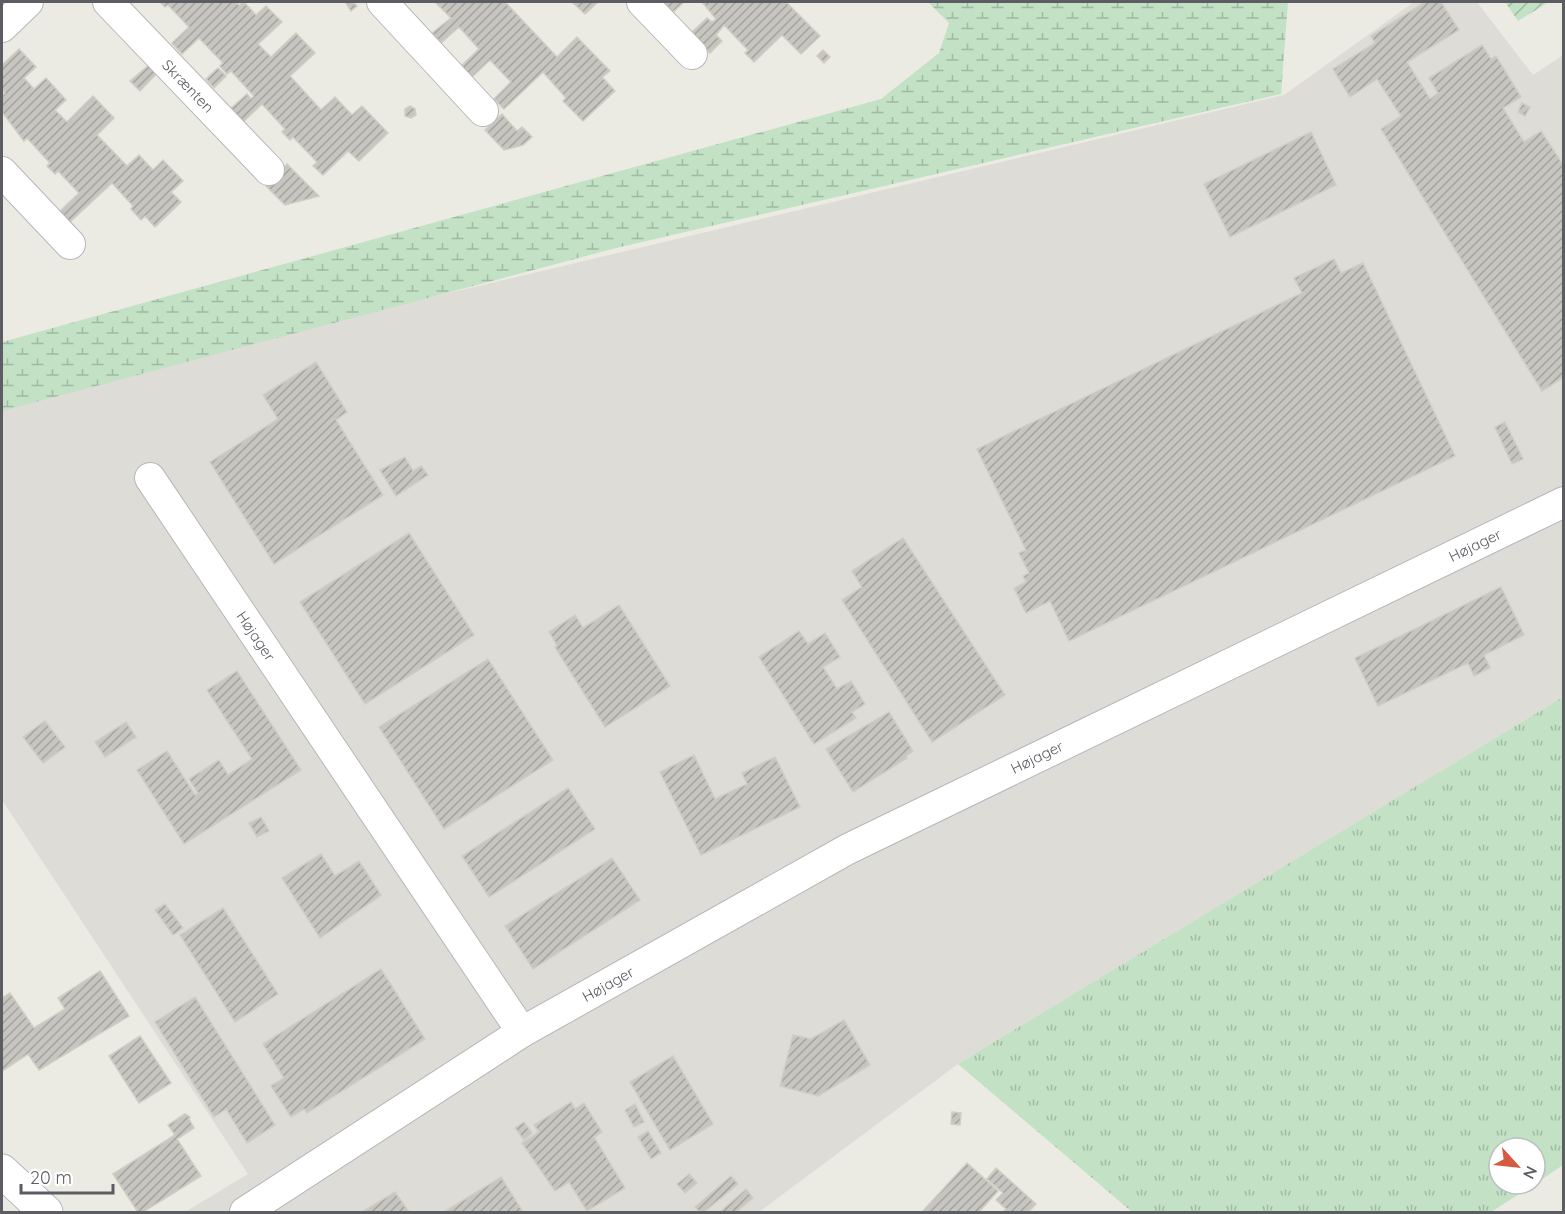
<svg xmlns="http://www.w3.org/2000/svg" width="1565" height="1214" font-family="Quicksand,sans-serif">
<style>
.industrial{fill:#dddcd7}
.grass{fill:url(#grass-tufts)}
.wetland{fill:url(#wetland-marsh)}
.garden{fill:url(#garden-furrows)}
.building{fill:url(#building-hatch);stroke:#d0cdc2;stroke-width:1.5}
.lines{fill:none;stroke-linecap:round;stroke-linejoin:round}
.street-casing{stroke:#b5b7bb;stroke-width:32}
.secondary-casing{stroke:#b6b8bd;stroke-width:35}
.street{stroke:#fff;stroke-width:30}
.secondary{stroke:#fff;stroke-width:33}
.labels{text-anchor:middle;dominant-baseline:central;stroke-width:5;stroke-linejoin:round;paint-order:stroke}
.street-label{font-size:15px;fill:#5b5d62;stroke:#fff}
</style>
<defs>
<pattern id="grass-tufts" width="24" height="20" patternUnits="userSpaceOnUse" patternTransform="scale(1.5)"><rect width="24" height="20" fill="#c2e1c5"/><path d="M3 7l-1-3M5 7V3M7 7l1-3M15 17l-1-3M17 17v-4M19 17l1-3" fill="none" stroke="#a1baa3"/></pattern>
<pattern id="wetland-marsh" width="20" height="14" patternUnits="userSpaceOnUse" patternTransform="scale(1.5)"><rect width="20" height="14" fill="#c2e1c5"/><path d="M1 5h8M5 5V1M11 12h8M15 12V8" fill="none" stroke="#a1baa3"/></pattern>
<pattern id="garden-furrows" width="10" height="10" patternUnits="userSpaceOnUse" patternTransform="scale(1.5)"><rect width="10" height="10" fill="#c2e1c5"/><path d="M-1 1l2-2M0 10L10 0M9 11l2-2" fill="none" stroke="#a1baa3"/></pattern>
<pattern id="building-hatch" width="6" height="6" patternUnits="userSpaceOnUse" patternTransform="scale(1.5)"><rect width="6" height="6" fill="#c7c5c0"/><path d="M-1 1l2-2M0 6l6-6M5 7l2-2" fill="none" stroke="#a5a39f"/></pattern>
</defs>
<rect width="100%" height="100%" fill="#ecebe3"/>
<!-- industrial -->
<polygon class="industrial" points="1414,2 1477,2 1533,75 1563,55 1563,697 958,1064 759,1212 185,1212 248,1174 2,800 2,399 1284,95"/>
<!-- grass -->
<polygon class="grass" points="1563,697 1563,1165 1535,1184 1535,1148 1499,1148 1499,1184 1535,1184 1491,1212 1132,1212 958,1064"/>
<!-- wetland -->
<polygon class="wetland" points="928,2 1288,2 1281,94 616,248 2,411 2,342 881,99 939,53 949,23"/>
<!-- garden -->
<polygon class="garden" points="1505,2 1549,2 1518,21"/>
<!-- building -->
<g class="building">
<polygon points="160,2 236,2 239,5 244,2 256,15 266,6 282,22 258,44 271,57 296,33 315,53 290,76 321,110 335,97 352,115 362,106 388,133 359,161 348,151 323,175 313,166 317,162 293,137 290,140 282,132 285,129 262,104 242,123 230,109 247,94 251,99 254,96 231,71 227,74 220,66 223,63 199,38 182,54 172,43 189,27 168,5 165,7"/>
<polygon points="353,2 357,6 351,11 346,3"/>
<polygon points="435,2 505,2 557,57 577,37 610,71 602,77 615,91 583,121 563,101 566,98 543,72 504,109 494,99 511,82 490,60 472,77 461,66 479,49 459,27 441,43 432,33 451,18"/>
<polygon points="572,2 598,2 585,14"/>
<polygon points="663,2 684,2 673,12"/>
<polygon points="702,2 786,2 820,36 801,54 782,35 754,62 745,53 748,50 724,25 716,35 722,41 710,53 691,33 707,18 712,22 716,19"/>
<polygon points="1425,2 1441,2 1459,30 1407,62 1430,99 1438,93 1429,78 1482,45 1491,59 1496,56 1521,97 1503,108 1524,142 1541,131 1564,166 1564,377 1542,391 1381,129 1401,116 1377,79 1350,97 1333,69 1375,43 1371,36"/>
<polygon points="19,49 36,67 24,78 34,89 46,78 66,100 55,110 67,122 93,96 114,118 97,135 127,166 139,155 153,170 163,160 183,181 171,192 181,202 155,227 145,216 141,220 131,209 133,206 112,183 69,223 59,212 79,193 58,171 55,174 47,166 50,163 27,138 24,141 2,112 2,96 5,93 2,89 2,65"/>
<polygon points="823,50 830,57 824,63 817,56"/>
<polygon points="149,65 157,73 140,91 130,81"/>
<polygon points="218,68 226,76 214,88 206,79"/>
<polygon points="1522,103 1530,107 1525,116 1518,112"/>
<polygon points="410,106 415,109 416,115 411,118 405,116 405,109"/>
<polygon points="502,114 517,131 522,127 532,137 523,145 504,150 485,130"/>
<polygon points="1311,132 1336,185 1230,237 1204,184"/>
<polygon points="287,164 319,196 285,205 266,186"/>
<polygon points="1334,259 1341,273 1363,263 1455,456 1069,641 1050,601 1026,613 1014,588 1026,582 1023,576 1029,573 1019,553 1026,550 977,449 1302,293 1294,278"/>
<polygon points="316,362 347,412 336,420 383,495 274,564 210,462 278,419 263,395"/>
<polygon points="1505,422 1523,459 1512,464 1495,427"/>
<polygon points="405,457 413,471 421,466 428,475 396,496 380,470"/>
<polygon points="409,533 474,635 365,704 300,602"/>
<polygon points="903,538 1005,695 932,742 842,600 862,587 852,571"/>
<polygon points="1501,587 1524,635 1484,655 1490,668 1474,676 1468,663 1378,706 1355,658"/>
<polygon points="619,605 670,686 605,727 555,647 557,645 549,632 575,615 583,628"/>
<polygon points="799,631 808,644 825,633 840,657 823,667 837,689 851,681 865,704 852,712 856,718 814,744 759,657"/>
<polygon points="488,659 553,760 444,829 379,727"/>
<polygon points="237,671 301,770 184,844 137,770 167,751 195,795 198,793 189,779 219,760 228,775 252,759 207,690"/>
<polygon points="889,712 913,751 906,756 907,758 853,792 826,749"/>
<polygon points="45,721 65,747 43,763 23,737"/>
<polygon points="126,722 136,737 105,757 95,742"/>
<polygon points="694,755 715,799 747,784 742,773 775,757 800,807 701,855 660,772"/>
<polygon points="568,788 595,829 489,897 462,856"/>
<polygon points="261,817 269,831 257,837 249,823"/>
<polygon points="321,854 335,876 359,861 381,895 320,938 282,878"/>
<polygon points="612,858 640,900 533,969 505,926"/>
<polygon points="165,904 183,928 173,935 155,910"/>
<polygon points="223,908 278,994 235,1022 180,935"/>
<polygon points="381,969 425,1039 307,1113 304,1109 291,1117 271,1086 284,1078 263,1044"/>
<polygon points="100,971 129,1016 39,1070 28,1054 2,1071 2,998 10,993 34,1028 65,1009 58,998"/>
<polygon points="195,997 275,1125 247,1143 226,1109 214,1117 155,1022"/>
<polygon points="844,1020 870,1065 818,1096 780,1086 793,1035 811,1039"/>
<polygon points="140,1036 171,1083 139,1103 109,1056"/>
<polygon points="673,1056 713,1124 670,1150 630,1082"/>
<polygon points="571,1102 575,1109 584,1103 602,1132 594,1137 625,1188 587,1211 569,1182 555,1191 522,1143 539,1132 534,1125"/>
<polygon points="635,1104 644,1122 634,1127 625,1110"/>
<polygon points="952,1112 961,1113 960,1125 951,1124"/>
<polygon points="185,1114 190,1117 189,1119 194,1128 177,1139 201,1176 143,1212 138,1212 113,1174 175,1135 168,1125"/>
<polygon points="524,1122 532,1133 524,1140 515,1128"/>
<polygon points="648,1131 661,1153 651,1159 638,1137"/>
<polygon points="967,1163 998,1191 979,1212 922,1212"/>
<polygon points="996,1168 1036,1204 1028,1212 1003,1212 1006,1209 996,1200 1003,1193 987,1179"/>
<polygon points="689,1174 697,1183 685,1193 677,1184"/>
<polygon points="731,1176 738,1184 704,1212 700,1212 695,1207"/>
<polygon points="501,1177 523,1212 444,1212"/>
<polygon points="746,1189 753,1198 736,1212 720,1212"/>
<polygon points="395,1192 409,1212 362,1212"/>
</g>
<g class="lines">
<defs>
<g id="street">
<polyline points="108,2 269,170"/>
<polyline points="382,2 483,111"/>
<polyline points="642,2 692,54"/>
<polyline points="2,27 28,2"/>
<polyline points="2,172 70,244"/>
<polyline points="150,478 522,1032"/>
<polyline points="245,1212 522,1032 848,849 1564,502"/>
</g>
<polyline id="secondary" points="2,1171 46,1212"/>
</defs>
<!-- street casing -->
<use href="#street" class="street-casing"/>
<!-- secondary casing -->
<use href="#secondary" class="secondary-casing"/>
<!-- street -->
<use href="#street" class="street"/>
<!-- secondary -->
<use href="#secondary" class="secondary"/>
</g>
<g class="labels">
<!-- street labels -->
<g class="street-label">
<text transform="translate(188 86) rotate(46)">Skrænten</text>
<text transform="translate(1475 545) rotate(-26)">Højager</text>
<text transform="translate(256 636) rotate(56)">Højager</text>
<text transform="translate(1037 757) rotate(-26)">Højager</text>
<text transform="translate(608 984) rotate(-29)">Højager</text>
</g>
</g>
<!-- border -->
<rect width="1565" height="1214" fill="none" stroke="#5b5d62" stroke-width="6"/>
<!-- north arrow -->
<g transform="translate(1517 1166) rotate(117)"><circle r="28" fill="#ffffff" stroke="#bdbec0" stroke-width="1.5"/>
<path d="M0-4.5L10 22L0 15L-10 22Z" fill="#d45a41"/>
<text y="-9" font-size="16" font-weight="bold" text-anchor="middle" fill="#5b5d62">N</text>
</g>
<!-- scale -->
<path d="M21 1184v9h92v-9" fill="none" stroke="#5b5d62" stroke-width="3"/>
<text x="30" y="1184" font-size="18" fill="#5b5d62" stroke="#ffffff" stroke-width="4.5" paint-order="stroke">20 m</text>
</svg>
